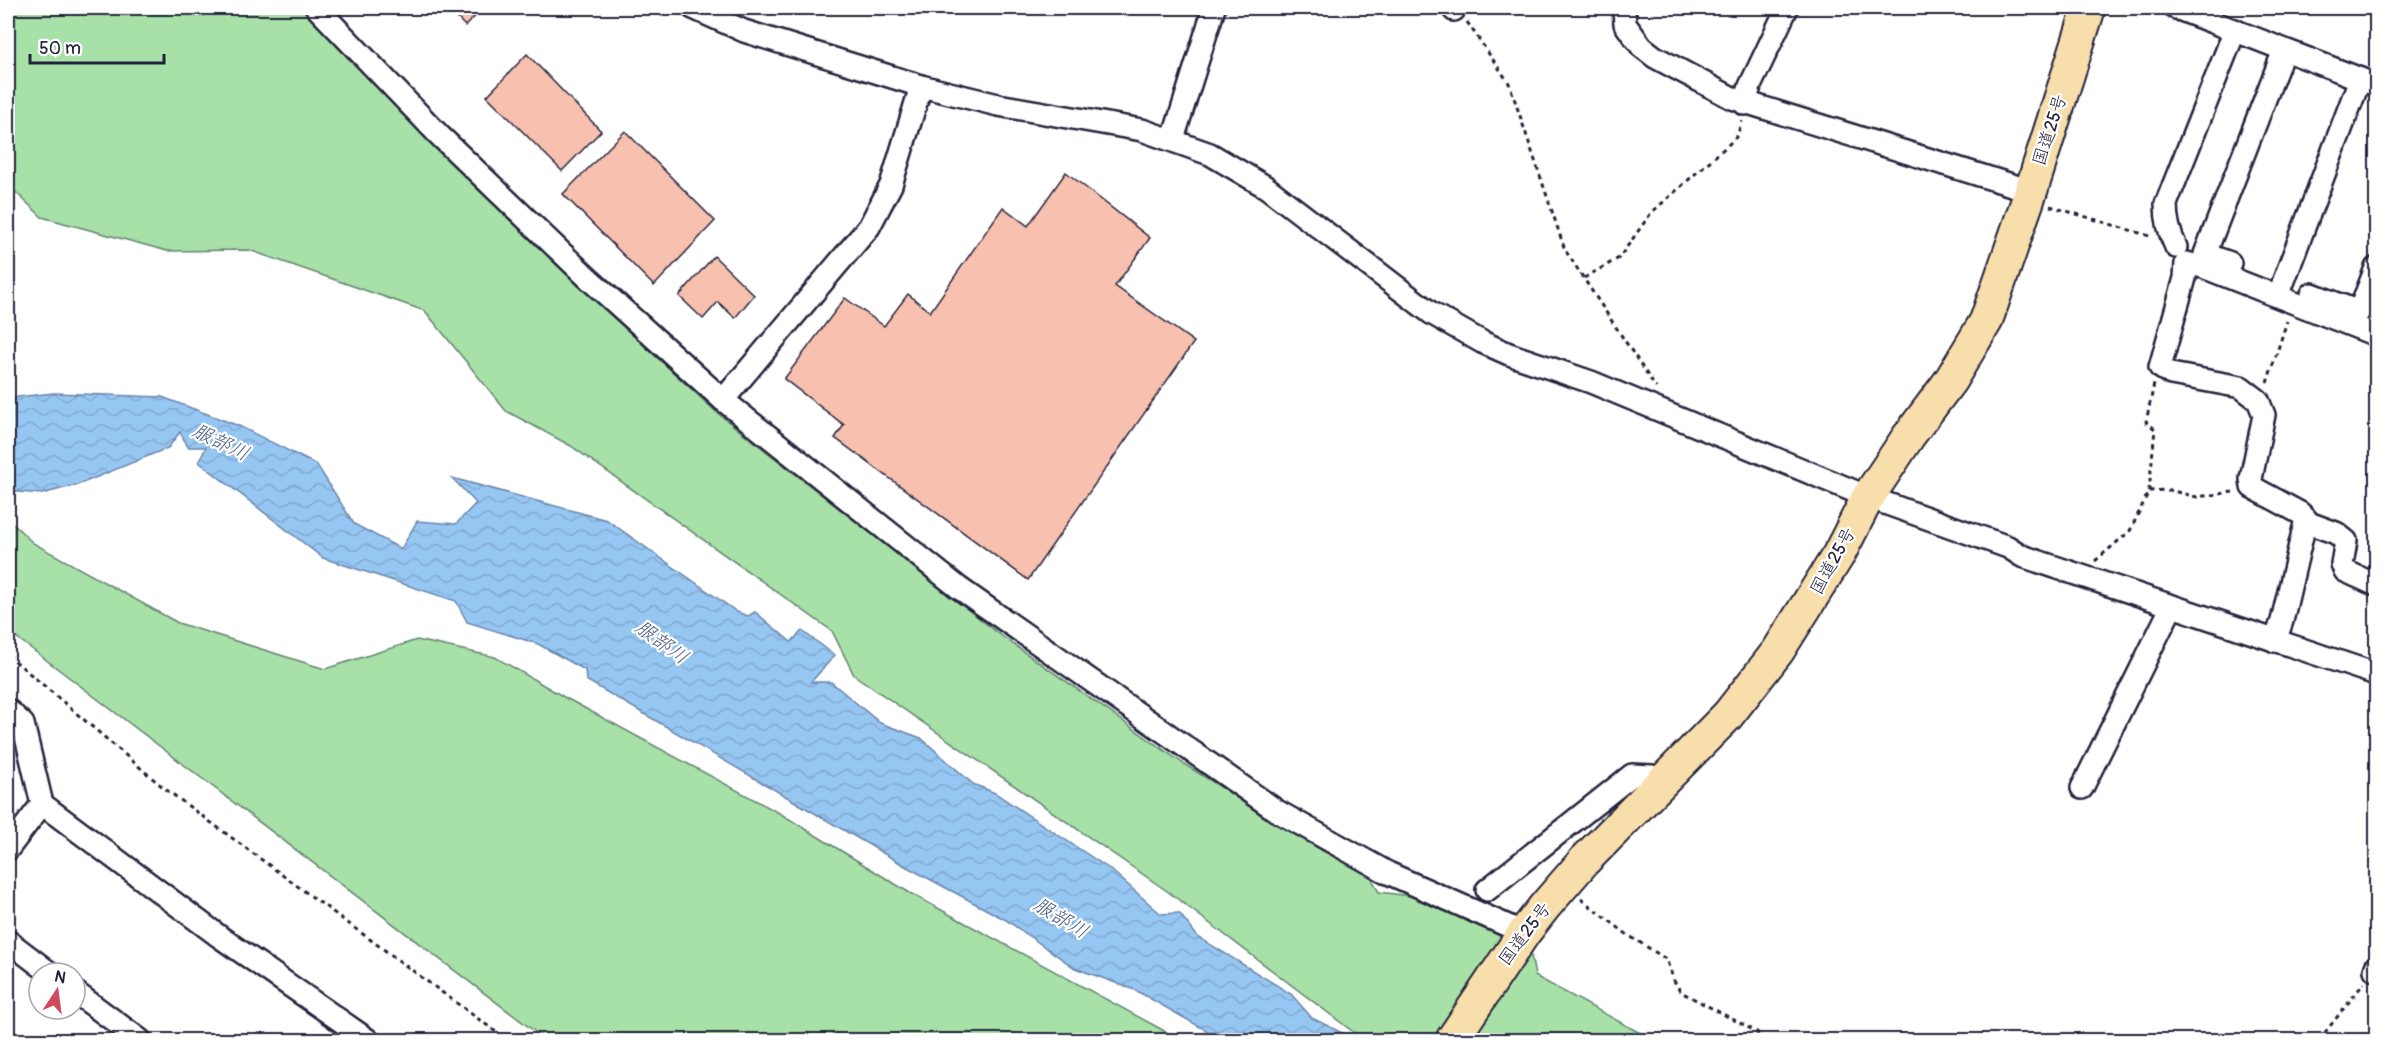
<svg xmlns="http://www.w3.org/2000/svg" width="2384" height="1048" font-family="Pangolin,'Klee One',sans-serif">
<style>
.green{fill:#a7e1a7;stroke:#648271;stroke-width:1.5}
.water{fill:url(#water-waves);stroke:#6884a9;stroke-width:1.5}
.building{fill:#f8c0ae;stroke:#22223b;stroke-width:1.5}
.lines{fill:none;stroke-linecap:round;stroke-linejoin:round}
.minor-casing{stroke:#22223b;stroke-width:26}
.highway-casing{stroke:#22223b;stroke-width:36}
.path{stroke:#22223b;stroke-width:3;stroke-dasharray:4.5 4.5;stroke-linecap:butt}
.minor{stroke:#fff;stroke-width:21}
.highway{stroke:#f8deab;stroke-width:32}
.labels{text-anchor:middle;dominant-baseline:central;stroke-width:4.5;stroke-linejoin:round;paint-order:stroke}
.street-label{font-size:18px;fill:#22223b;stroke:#fff}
.water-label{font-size:20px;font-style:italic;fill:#4b5b7b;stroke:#fff}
</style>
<defs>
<pattern id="water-waves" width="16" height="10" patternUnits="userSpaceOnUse" patternTransform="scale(1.5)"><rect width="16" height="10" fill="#96c6f2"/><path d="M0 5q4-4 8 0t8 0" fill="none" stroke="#81aad0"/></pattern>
</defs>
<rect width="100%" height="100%" fill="#fff"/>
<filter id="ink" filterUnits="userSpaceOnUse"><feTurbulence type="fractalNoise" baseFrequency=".0167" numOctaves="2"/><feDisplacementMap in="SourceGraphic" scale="12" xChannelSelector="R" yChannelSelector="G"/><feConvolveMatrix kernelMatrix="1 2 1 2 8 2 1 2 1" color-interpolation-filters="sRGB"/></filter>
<g filter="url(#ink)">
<!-- green -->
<g class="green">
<polygon points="8,8 302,8 433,142 586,292 716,412 1003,637 1184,764 1321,850 1370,875 1379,892 1411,896 1500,935 1531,955 1535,976 1653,1040 1364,1040 1167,891 854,675 832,631 571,446 506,411 425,311 249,250 167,251 42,217 8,185"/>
<polygon points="8,519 33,543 178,623 325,669 417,640 495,657 564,697 781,814 910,893 1170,1034 1178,1040 546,1040 8,631"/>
</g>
<!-- water -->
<polygon class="water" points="54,393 162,397 239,426 317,465 354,524 401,549 417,521 456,524 476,503 452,478 607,520 737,612 748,616 755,612 791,642 802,631 835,655 811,682 831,682 880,723 921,738 973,784 995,793 1111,870 1161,914 1179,913 1198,937 1291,994 1312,1018 1356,1040 1223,1040 1135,990 1075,968 1006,920 907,867 586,680 585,670 538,644 467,622 456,601 323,558 199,462 206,447 188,447 180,432 168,448 80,484 42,494 8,491 8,398"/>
<!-- building -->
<g class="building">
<polygon points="448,8 484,8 465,26"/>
<polygon points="527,54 601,131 562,171 487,96"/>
<polygon points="625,131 715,221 654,286 563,194"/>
<polygon points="1066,172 1150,238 1115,286 1194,342 1028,580 835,438 844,425 784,379 845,298 884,326 908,294 930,312 1003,207 1028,226"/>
<polygon points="714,256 754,295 735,318 718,302 703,319 679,296"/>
</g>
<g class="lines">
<defs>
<g id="minor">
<polyline points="317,8 439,135 588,278 723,400 959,588 1277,811 1388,873 1524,933"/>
<polyline points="693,8 744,31 921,86 998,105 1142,130 1210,154 1266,187 1431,313 1482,342 1509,354 1591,382 1868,497 2008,547 2022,556 2376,674"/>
<polyline points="1624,8 1625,24 1642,47 1655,57 1732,98 2031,191"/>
<polyline points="2176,8 2376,85"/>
<polyline points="1454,10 1455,8"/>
<polyline points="1745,104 1750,86 1787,8"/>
<polyline points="1173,139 1214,8"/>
<path d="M2176 247C2169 233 2166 220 2166 204L2235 30"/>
<polyline points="2230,263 2205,254 2284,50"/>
<polyline points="2283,283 2360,79"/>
<polyline points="2312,294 2359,312 2376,268"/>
<polyline points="723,400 869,227 891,185 921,86"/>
<polyline points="2306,522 2336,533 2346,541 2342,564 2345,571 2376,585"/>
<polyline points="2275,641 2282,621 2306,519 2300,513 2252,487 2251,479 2264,415 2258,400 2241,387 2171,374 2160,367 2185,278 2186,263 2203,267 2376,335"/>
<polyline points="8,710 23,724 42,804 220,937 368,1040"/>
<polyline points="2082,788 2172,606"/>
<polyline points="8,849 42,804"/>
<polyline points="1487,890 1632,775 1652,776 1663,783"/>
<polyline points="8,941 50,973"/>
<polyline points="2376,967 2375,970 2376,970"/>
<polyline points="75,992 140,1040"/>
</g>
<polyline id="highway" points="1452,1040 1524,933 1545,906 1584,861 1728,715 1778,651 1839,554 1868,497 1908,437 1950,381 1986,321 2031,191 2089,8"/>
</defs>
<!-- minor casing -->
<use href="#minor" class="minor-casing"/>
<!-- highway casing -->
<use href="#highway" class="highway-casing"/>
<!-- path -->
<g class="path">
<polyline points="1467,22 1509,83 1565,250 1656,388"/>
<polyline points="2050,206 2153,237"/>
<polyline points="1584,278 1619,258 1651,213 1729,144 1737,136 1742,121"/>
<polyline points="2267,383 2287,321"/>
<polyline points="2149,491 2169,490 2197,497 2233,492"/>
<polyline points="2095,561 2130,531 2149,491 2155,429 2146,422 2154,384"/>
<polyline points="8,655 164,788 507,1040"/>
<polyline points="1581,899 1628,935 1666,959 1674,981 1681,992 1757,1032 1760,1040"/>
<polyline points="2319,1040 2364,983"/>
</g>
<!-- minor -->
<use href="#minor" class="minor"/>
<!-- highway -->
<use href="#highway" class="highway"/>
</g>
</g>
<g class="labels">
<!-- street labels -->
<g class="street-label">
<text transform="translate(2050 130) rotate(-72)">国道25号</text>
<text transform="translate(1833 561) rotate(-61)">国道25号</text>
<text transform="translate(1525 934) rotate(-53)">国道25号</text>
</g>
<!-- water labels -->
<g class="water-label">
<text transform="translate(221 442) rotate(26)">服部川</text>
<text transform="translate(662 642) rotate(36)">服部川</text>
<text transform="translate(1061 918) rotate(31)">服部川</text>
</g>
</g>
<!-- margin -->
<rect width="2384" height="1048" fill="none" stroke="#fff" stroke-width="30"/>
<rect x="15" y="15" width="2354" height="1018" fill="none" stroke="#22223b" stroke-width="2" filter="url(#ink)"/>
<!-- north arrow -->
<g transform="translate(57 991) rotate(13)"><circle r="28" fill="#ffffff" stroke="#a7a7b1" stroke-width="1.5"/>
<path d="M0-4.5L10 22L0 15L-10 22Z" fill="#d1495b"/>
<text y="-9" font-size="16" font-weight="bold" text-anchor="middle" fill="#22223b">N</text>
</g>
<!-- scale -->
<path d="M30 54v9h134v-9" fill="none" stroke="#22223b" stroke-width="3"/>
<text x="39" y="54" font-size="18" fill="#22223b" stroke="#ffffff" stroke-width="4.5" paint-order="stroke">50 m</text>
</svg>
